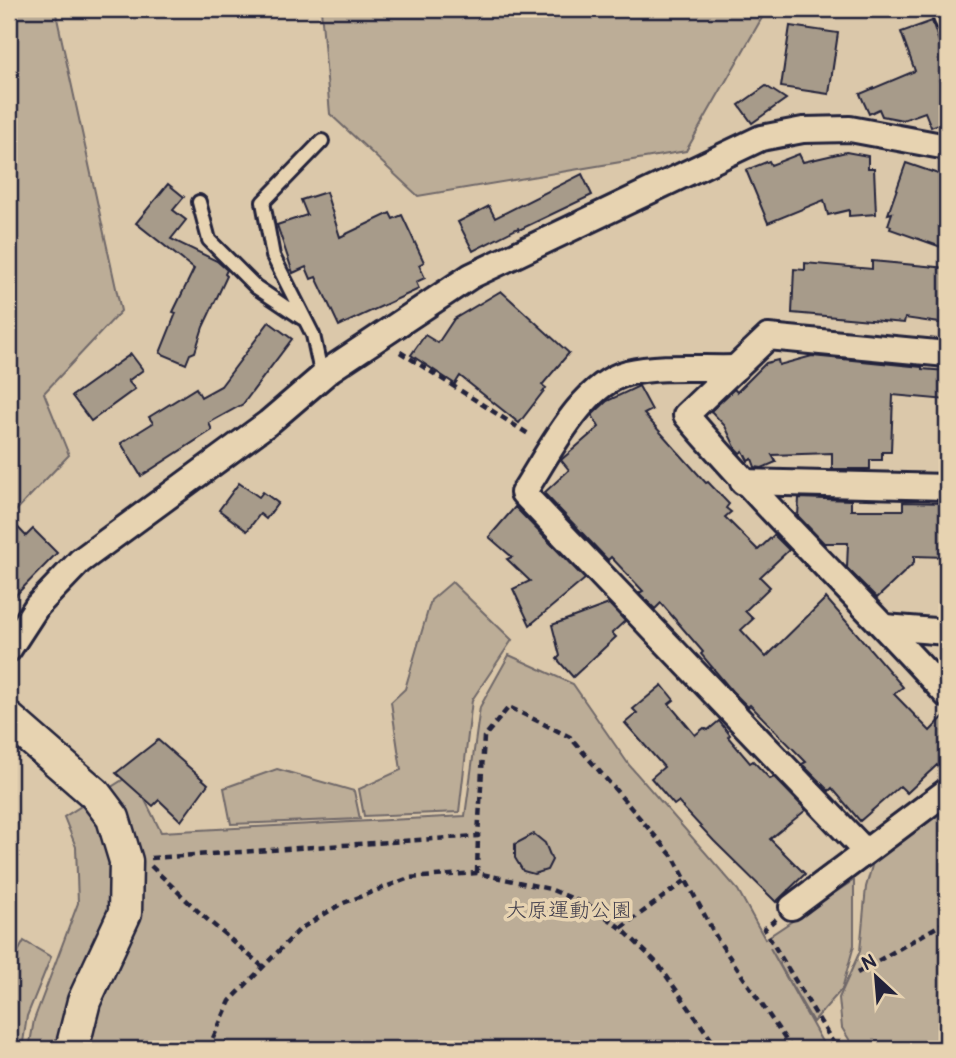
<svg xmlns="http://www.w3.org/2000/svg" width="956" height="1058" font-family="Pangolin,'Klee One',sans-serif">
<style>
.green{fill:#bcad97;stroke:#6f6869;stroke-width:2}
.building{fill:#a79b8a;stroke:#22223b;stroke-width:2}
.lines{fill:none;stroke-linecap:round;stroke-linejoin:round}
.service-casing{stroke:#22223b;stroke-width:18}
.minor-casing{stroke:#22223b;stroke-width:30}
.tertiary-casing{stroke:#22223b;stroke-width:37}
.path{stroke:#22223b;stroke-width:4.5;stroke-dasharray:7 5;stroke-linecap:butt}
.service{stroke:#e7d3b1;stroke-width:12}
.minor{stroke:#e7d3b1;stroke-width:24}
.tertiary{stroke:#e7d3b1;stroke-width:32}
.labels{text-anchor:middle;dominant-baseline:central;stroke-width:7;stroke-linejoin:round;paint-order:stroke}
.park-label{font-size:21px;fill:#413e4d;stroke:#e7d3b1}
</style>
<rect width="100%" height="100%" fill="#dbc8aa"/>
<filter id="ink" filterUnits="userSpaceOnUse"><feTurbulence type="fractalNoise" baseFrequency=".0143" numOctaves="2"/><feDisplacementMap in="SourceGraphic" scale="14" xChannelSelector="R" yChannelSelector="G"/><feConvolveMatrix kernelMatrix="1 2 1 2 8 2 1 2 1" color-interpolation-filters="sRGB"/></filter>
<g filter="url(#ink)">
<!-- green -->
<g class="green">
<polygon points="9,9 55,9 121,311 44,393 69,455 9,518"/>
<polygon points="321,9 767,9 686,151 418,196 330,114"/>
<polygon points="452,582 512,640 472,700 459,812 364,816 359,789 401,770 391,702 405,689 431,600"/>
<polygon points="509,655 573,684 629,765 738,890 765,939 854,880 854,945 842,989 813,1022 770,948 826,1049 29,1049 34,1020 78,903 76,847 64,817 132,774 161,832 465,816 480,707"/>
<polygon points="277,769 354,791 360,819 231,824 224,788"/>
<polygon points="947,802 947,1049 855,1049 842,1028 839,998 860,951 866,887 875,855"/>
<polygon points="24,941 51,957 27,1016 22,1049 9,1049 9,968"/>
</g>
<!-- building -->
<g class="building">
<polygon points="932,21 947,66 947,77 939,80 947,101 947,121 931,127 925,112 903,120 882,116 879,109 869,114 860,94 915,71 901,32"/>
<polygon points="790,26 838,33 829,94 781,87"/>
<polygon points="766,86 786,99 752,123 739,105"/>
<polygon points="846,152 868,156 868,168 874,168 876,214 849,216 849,210 828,215 824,200 768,223 746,170 769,161 771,165 799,154 803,162"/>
<polygon points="906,163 947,177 947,249 890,229 891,226 888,225 892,213 888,214"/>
<polygon points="582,174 592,195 519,230 518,228 473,251 458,222 489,206 495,218"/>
<polygon points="168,184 184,197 173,210 186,220 171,239 217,261 227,270 225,274 227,276 203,327 195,352 190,354 186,364 160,353 176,313 173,312 194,269 136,223"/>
<polygon points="326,192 340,237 390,213 393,219 402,215 424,262 419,265 425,278 416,282 419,289 339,326 316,277 311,279 306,267 293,273 277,225 307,215 301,200"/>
<polygon points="872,261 947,268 947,324 905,318 904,323 792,313 794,269 805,270 805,263 872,269"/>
<polygon points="501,291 569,353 542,385 546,388 519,423 460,376 455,384 411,355 425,335 438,343 454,319"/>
<polygon points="269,322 292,339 243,404 209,423 212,430 141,476 121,443 153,423 149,417 196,388 201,397 221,386"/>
<polygon points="131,354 143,370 128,381 135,389 91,421 72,396"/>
<polygon points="812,356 922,367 922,369 947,371 947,400 893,395 891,452 882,452 882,460 870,460 870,469 832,469 832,453 772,455 776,462 762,468 755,467 752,459 748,461 743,451 740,453 736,449 725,426 711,411 734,389 737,392 766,363 778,360 779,365"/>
<polygon points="639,386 652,410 644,414 706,483 708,482 729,504 726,508 731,512 725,517 758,550 774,535 789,550 760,577 770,587 745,611 753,619 741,630 766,657 826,598 903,687 894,694 930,731 947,713 947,775 937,765 907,793 900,786 860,821 832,788 829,791 802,764 806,762 750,705 748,707 732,691 701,654 703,652 661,603 655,609 639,593 643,591 611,557 608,560 544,493 569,470 561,460 599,427 592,415 607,401"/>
<polygon points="239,483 259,497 263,492 278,503 266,519 260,514 247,531 219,510"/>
<polygon points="799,498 851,500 851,510 903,510 903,502 947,503 947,557 914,556 914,563 877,598 847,568 848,543 824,543 798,516"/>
<polygon points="515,507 585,579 530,625 513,589 530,581 507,559 512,557 489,537"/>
<polygon points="9,518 26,536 33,529 57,553 9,602"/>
<polygon points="609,604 625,621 612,633 616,637 573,677 557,659 560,656 552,625"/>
<polygon points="662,685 674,700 669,704 695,735 704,728 708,730 719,721 730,735 728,737 750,763 753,761 770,779 774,777 806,810 770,839 805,874 776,902 714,841 678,802 674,805 651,778 664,767 625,723 637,713 633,709"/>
<polygon points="158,740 208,784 181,821 159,800 153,806 116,773"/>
<polygon points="534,834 545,843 552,860 547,870 534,874 523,871 515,858 515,844"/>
</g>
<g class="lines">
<defs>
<g id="service">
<polyline points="322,141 263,202 273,256 313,335 322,377"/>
<polyline points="199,202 209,240 256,287 302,318"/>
</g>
<g id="minor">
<polyline points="943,9 947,19"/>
<path d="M947 354 768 337 686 415C769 512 862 601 947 695"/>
<path d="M736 368C701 369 661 365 627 373 581 385 548 455 523 493L865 851"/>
<polyline points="743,482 947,487"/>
<polyline points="885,627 947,632"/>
<polyline points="9,649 37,606 80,561 268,423 331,369 471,276 761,138 803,130 850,129 947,147"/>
<polyline points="792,907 947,791"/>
</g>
<polyline id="tertiary" points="9,719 95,794 113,818 126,861 125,913 84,1001 72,1049"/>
</defs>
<!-- service casing -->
<use href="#service" class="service-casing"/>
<!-- minor casing -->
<use href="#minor" class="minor-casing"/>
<!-- tertiary casing -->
<use href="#tertiary" class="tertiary-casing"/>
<!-- path -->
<g class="path">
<polyline points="400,352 530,435"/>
<polyline points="151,858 478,836 484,737 509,707 570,737 674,858 718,940 792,1049"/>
<polyline points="151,866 202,915 262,966"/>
<polyline points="477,873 478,836"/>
<polyline points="776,919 764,929 837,1049"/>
<polyline points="621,928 686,880"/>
<polyline points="857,973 947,921"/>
<polyline points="208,1049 230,1001 300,929 341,904 409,878 477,873 550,889 592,907 621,928 658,964 718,1049"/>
</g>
<!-- service -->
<use href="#service" class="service"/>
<!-- minor -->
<use href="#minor" class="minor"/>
<!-- tertiary -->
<use href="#tertiary" class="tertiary"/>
</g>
</g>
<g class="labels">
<!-- park labels -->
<g class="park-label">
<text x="569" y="910">大原運動公園</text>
</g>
</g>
<!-- margin -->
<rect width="956" height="1058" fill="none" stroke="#e7d3b1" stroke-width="35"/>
<rect x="18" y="18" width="921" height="1023" fill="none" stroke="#22223b" stroke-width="2.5" filter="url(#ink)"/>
<!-- north arrow -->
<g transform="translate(876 977) rotate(334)" stroke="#e7d3b1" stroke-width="5" paint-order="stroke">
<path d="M0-5L12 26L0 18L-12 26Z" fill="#22223b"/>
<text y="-10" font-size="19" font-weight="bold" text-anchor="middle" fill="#22223b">N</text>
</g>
</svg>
